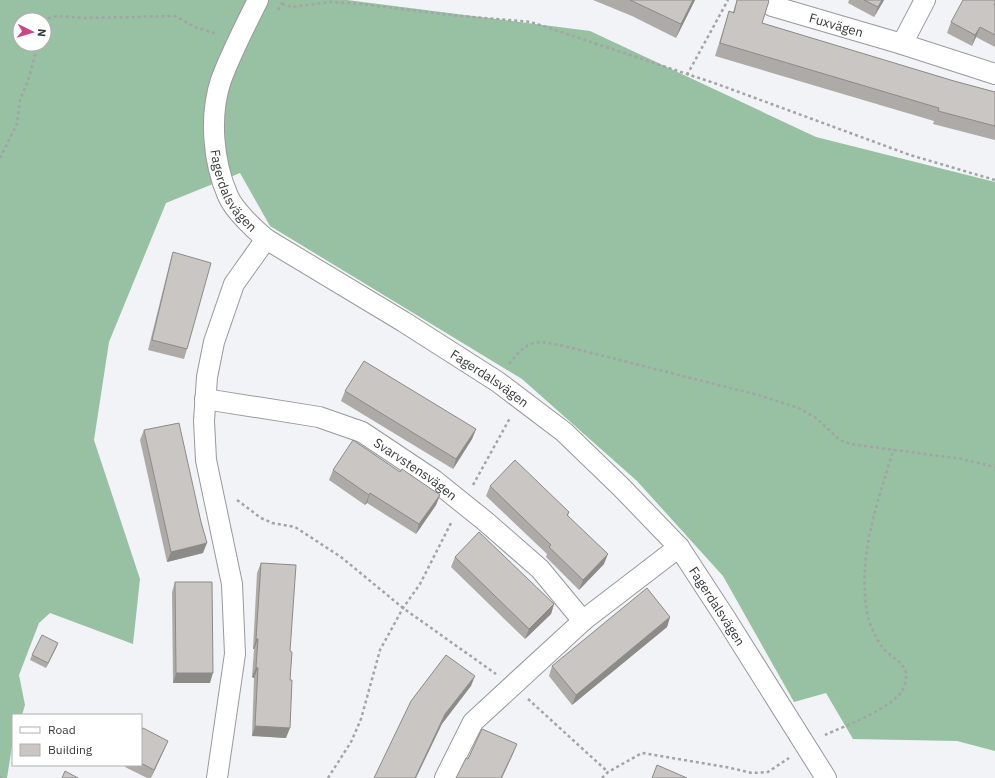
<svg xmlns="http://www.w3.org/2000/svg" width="995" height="778" font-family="'IBM Plex Sans',sans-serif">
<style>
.forest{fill:#97c1a2;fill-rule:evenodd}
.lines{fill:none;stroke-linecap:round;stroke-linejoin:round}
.street-casing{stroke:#98999c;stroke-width:22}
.path{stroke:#a2a4a6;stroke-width:2.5;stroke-dasharray:3 3;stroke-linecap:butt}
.street{stroke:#fff;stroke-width:20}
.wall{fill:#adaaa8}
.shaded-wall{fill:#8d8b88}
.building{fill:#c9c6c3;stroke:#8d8b88}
.labels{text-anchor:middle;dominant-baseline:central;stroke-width:3.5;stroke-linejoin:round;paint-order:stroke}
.street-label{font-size:13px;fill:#373839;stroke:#fff}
</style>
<rect width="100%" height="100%" fill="#f1f3f6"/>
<!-- forest -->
<path class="forest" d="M0 0H347L590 31 816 137 995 182V751L957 741 853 739 826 693 794 702 723 576 637 481 522 379 270 226 240 173 166 203 109 342 94 440 140 579 133 644 50 613 39 623 19 675 25 705 22 715H13V740L7 778H0ZM20 20H44V44H20Z"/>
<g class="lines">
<defs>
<g id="street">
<path id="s1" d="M258 0C245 26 231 53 221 80 209 116 213 162 228 196 234 210 254 229 266 239L404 322 498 382 564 432 621 487 679 547 726 619 826 778"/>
<polyline points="925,0 902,44 995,74"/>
<path id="s2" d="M772 6 902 44"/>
<path id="s3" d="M205 399 319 417 362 432 434 480 485 521 540 569 583 621"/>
<polyline points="217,778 235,654 232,584 206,460 204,421 207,377 214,342 234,284 266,239"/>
<polyline points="445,778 473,722 585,619 679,547"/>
</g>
</defs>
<!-- street casing -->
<use href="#street" class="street-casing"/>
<!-- path -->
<g class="path">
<polyline points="282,4 292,7 330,2 352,3 459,16 531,22 717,84 910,155 995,180"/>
<polyline points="278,10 284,0"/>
<polyline points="44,23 49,18 58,16 83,18 175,16 195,27 217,34"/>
<polyline points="687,75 728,0"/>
<polyline points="0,158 17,124 20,100 28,81 38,44"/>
<path d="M509 364C530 337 537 340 568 347L758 395 799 408 816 418 840 440 850 444 962 459 995 467"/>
<polyline points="473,485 510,418"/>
<polyline points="237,500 261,518 272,523 295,527 341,557 403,608 496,674"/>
<polyline points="528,699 608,772"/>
<path d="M825 735C844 726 897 707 904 687 912 663 895 662 883 648 875 638 867 619 866 606 859 553 878 499 894 449"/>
<polyline points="0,777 2,778"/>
<polyline points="328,778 351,742 361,719 380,650 403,608 420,584 452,521"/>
<polyline points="602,778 608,772 642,753 726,767 752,773 768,772 789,758"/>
</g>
<!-- street -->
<use href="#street" class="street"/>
</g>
<!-- wall -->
<g class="wall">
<polygon points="593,0 695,0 676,38 632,16"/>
<polygon points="737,0 768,0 762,23 954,81 995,92 995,140 933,124 934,121 715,56 725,24 729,11 733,12"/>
<polygon points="849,0 884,0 874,17 848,3"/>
<polygon points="995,0 995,47 976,37 972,46 947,33 951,22"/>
<polygon points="173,252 187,349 184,359 148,350 170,262"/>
<polygon points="345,391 476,429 472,439 453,469 341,401"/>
<polygon points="144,430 201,522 203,553 167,562 140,440"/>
<polygon points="333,470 400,472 440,495 436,505 416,534 367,503 365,505 329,480"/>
<polygon points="490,486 569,512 568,516 604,564 579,590 546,557 547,554 486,496"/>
<polygon points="455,557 554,604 551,614 525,639 451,567"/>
<polygon points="261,563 290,651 286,738 252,736 254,678 252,677 254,649 253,649 257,573"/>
<polygon points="175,582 210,683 173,683 172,592"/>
<polygon points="670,617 667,627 572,705 549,676 552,666"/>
<polygon points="58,643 56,648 46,668 30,660 32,655"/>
<polygon points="141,732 168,741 164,750 151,778 147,778 125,767 126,765 141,765"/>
</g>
<!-- shaded-wall -->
<g class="shaded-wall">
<polygon points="693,0 695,0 676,38 681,24"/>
<polygon points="882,0 884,0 874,17 878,7"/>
<polygon points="980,27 976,37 972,46 975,35"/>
<polygon points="476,429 472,439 453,469 456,459"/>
<polygon points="370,493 367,503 365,505 369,495"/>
<polygon points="440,495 436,505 416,534 419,524"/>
<polygon points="207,543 203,553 167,562 171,552"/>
<polygon points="608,554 604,564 579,590 583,580"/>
<polygon points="554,604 551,614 525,639 529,629"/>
<polygon points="670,617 667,627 572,705 576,695"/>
<polygon points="256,639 258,639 254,649 253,649"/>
<polygon points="58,643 56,648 46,668 48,663"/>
<polygon points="256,667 258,668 254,678 252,677"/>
<polygon points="176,673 213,673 210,683 173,683"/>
<polygon points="475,676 471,686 442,724 416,778 415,778 445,714"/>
<polygon points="255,726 290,728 286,738 252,736"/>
<polygon points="168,741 164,750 151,778 154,770"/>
<polygon points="517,744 513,754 502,778 501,778"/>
</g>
<!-- building -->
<g class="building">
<polygon points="630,0 693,0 681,24"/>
<polygon points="737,0 768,0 769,1 762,23 954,81 995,92 995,126 938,111 939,108 720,43 729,11 734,13"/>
<polygon points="864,0 882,0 878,7"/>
<polygon points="963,0 995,0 995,3 994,5 995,5 995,35 980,27 975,35 951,22"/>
<polygon points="173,252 211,263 187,349 152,340"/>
<polygon points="364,361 476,429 456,459 345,391"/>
<polygon points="179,423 201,522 207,543 171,552 144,430"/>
<polygon points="353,440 400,472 402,469 440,495 419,524 370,493 369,495 333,470"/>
<polygon points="515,460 569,512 567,515 608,554 583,580 549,547 551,545 490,486"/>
<polygon points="479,532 554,604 529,629 455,557"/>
<polygon points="261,563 296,565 290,651 292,652 290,680 292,680 290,728 255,726 258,668 256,667 258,639 256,639"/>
<polygon points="175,582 212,582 213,673 176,673"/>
<polygon points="647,588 670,617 576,695 552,666"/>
<polygon points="42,635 58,643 48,663 32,655"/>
<polygon points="446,655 475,676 445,714 415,778 374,778 411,701"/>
<polygon points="143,728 168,741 154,770 141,763 141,732"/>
<polygon points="482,729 517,744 501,778 456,778 466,758 468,759"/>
<polygon points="657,765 687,778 652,778"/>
<polygon points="65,771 78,778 62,778"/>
</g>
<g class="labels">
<!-- street labels -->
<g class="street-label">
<text stroke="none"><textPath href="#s2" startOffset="67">Fuxvägen</textPath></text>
<text stroke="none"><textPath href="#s1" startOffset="204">Fagerdalsvägen</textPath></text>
<text stroke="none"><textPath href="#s1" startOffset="528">Fagerdalsvägen</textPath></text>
<text stroke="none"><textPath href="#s3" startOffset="226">Svarvstensvägen</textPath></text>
<text stroke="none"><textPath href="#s1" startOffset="853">Fagerdalsvägen</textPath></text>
</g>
</g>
<!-- legend -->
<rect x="12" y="714" width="130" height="52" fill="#ffffff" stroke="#afafb0"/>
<rect x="20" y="727" width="20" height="6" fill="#ffffff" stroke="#afafb0"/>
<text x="48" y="734" font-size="12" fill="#373839">Road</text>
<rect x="20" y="744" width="20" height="12" fill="#c9c6c3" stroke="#afafb0"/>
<text x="48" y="754" font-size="12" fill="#373839">Building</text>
<!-- north arrow -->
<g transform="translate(32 32) rotate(95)"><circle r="19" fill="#ffffff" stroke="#afafb0"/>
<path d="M0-3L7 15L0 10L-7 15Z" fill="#ca468b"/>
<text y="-6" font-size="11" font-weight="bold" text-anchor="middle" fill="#373839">N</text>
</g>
</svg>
